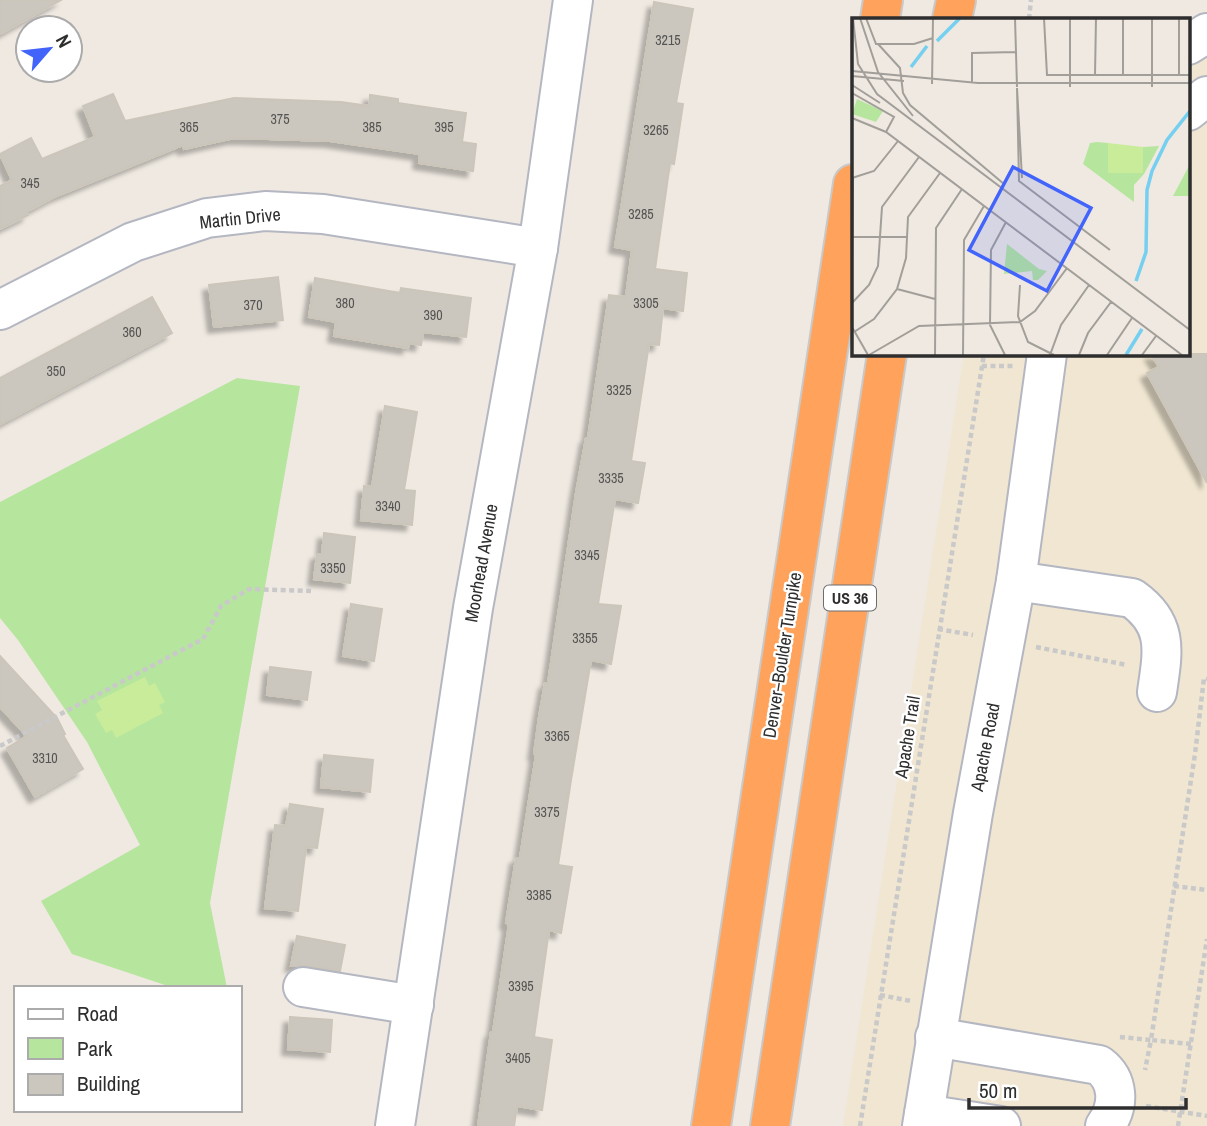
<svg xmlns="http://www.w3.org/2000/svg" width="1207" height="1126" font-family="'Archivo Narrow',sans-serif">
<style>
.education{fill:#f0e6d1}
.green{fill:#b6e59e}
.pitch{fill:#c9ec9a}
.building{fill:#cbc7bf;stroke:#cbc5ba;stroke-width:2;filter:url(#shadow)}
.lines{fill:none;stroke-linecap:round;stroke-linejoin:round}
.minor-casing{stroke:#b4b7c1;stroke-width:42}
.highway-casing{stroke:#c9c9c9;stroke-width:42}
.path{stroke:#c9c9c9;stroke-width:4.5;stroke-dasharray:5 3.5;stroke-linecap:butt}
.minor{stroke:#fff;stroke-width:38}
.highway{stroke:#ffa35c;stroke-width:38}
.labels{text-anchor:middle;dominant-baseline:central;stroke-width:5;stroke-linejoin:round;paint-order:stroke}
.number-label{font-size:14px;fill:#555452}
.shield{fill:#fff;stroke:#6d6d6d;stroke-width:2}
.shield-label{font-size:16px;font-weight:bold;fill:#2e2e2e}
.street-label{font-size:18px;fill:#2e2e2e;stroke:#fff}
.inset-river{fill:none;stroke:#75cff0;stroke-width:3.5}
.inset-road{fill:none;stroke:#a29e99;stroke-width:2}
.view{fill:#4264fb;fill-opacity:0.15;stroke:#4264fb;stroke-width:3.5}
.inset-edge{fill:none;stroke:#2e2e2e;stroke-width:3.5}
</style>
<defs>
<filter id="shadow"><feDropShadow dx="-6" dy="6" stdDeviation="2" flood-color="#0004"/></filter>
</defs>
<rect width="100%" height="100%" fill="#efe9e1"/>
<!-- education -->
<polygon class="education" points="1207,27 1207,1126 843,1126 964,354 1188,354 1188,37"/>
<!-- green -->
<polygon class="green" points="237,378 300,386 210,903 227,988 174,988 72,954 41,901 140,845 87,742 18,640 0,618 0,502"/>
<!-- pitch -->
<polygon class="pitch" points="145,677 149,686 155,683 165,702 159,705 163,713 116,738 112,730 106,733 95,714 102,710 97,701"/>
<!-- building -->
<g class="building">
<polygon points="0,0 61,0 0,34"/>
<polygon points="654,2 693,9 676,103 683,104 674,164 670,163 655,269 687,273 683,311 663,308 659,345 649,344 631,461 645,463 638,503 615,499 598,604 621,606 611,664 591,660 571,780 558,865 572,867 561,933 549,930 534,1037 552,1040 542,1110 517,1106 514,1126 478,1126 491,1032 493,1032 509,924 506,923 516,858 520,858 536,755 534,754 539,717 545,683 548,683 576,493 586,438 588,438 609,295 626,297 632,250 615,247"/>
<polygon points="113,94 125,121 234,98 341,102 369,106 370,95 398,99 398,103 466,113 462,142 476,144 473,171 419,163 420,154 330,141 234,138 184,149 183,145 54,197 26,212 28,215 0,229 0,186 12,180 0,154 31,138 42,159 95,137 83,106"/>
<polygon points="278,277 283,320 214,327 209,285"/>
<polygon points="315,278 400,293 401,288 471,298 466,337 423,332 421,345 409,343 408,348 334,336 336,322 309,317"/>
<polygon points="152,297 172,333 0,424 0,378"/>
<polygon points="1151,354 1207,354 1207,483 1147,373 1159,367"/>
<polygon points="385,406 417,412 404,490 415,491 412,525 361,520 364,486 372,487"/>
<polygon points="324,533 355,537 350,583 314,579 317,554 322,554"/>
<polygon points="351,604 382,609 374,661 343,656"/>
<polygon points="0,656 57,718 65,734 63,735 83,769 35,797 7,748 27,736 0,707"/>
<polygon points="270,667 311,672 307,700 267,695"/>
<polygon points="324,755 373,760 370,792 321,787"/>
<polygon points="290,804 323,809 317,848 306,847 298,911 265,908 275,825 286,826"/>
<polygon points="297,936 345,945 340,971 306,965 291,966"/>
<polygon points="290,1017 332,1020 330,1052 288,1049"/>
</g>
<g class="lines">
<defs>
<g id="minor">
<polyline points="1188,45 1207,33"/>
<polyline points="1188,111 1207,96"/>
<polyline points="0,310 133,242 207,218 265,211 323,214 538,248"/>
<path d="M1016 581 1132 598C1169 624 1163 651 1157 692"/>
<polyline points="303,987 414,1005"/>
<path d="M935 1037 1099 1065C1119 1080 1120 1106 1105 1126"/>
<polyline points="924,1114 1001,1126"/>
<polyline points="395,1126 473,608 538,248 573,0"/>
<polyline points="922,1126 973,813 1016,581 1047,354"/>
</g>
<g id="highway">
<polyline points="880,19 883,0"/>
<polyline points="952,19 956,0"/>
<polyline points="711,1126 853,184"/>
<polyline points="770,1126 887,354"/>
</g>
</defs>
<!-- minor casing -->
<use href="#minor" class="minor-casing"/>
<!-- highway casing -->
<use href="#highway" class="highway-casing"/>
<!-- path -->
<g class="path">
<polyline points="1029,19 1031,0"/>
<polyline points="982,366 1013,366"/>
<polyline points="938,629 973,635"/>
<polyline points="1036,647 1127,665"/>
<polyline points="0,746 203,639 221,606 249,589 311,591"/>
<polyline points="1174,886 1207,890"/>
<polyline points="880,995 911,1001"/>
<polyline points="1120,1037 1151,1040 1145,1070"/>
<polyline points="1191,1044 1151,1040 1195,754 1204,678 1207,679"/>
<polyline points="1146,1106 1207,1116"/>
<polyline points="860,1126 984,354"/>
<polyline points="1178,1126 1207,939"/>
</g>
<!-- minor -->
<use href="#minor" class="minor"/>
<!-- highway -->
<use href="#highway" class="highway"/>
</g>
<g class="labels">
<!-- number labels -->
<g class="number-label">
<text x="668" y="40">3215</text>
<text x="280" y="119">375</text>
<text x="189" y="127">365</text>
<text x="372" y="127">385</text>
<text x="444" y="127">395</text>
<text x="656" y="130">3265</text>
<text x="30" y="183">345</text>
<text x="641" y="214">3285</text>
<text x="345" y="303">380</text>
<text x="646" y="303">3305</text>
<text x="253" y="305">370</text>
<text x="433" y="315">390</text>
<text x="132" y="332">360</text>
<text x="56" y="371">350</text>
<text x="619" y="390">3325</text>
<text x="611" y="478">3335</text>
<text x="388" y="506">3340</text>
<text x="587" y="555">3345</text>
<text x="333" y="568">3350</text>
<text x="585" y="638">3355</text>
<text x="557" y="736">3365</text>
<text x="45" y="758">3310</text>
<text x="547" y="812">3375</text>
<text x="539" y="895">3385</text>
<text x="521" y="986">3395</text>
<text x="518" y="1058">3405</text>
</g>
<!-- shield labels -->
<rect class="shield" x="824" y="585.5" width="52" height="25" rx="5"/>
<g class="shield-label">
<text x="850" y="598">US 36</text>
</g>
<!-- street labels -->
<g class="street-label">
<text transform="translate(240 218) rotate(-6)">Martin Drive</text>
<text transform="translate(481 563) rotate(-80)">Moorhead Avenue</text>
<text transform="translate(782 655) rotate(-81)">Denver–Boulder Turnpike</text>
<text transform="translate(907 737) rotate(-81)">Apache Trail</text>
<text transform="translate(985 747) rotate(-79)">Apache Road</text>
</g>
</g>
<!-- overview -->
<g transform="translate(852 18)">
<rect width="338" height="338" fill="#efe9e1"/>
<path d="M5 81 31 93 24 104 0 96ZM245 124 256 125V155H291V129L307 128 292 156 282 167V184L231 146 238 125ZM338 146V178H321ZM155 226 187 251 195 253 186 262H181L180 253 152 256Z" fill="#b6e59e"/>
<path d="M256 125 291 129V155H256Z" fill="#c9ec9a"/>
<path class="inset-river" d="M85 23 108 0M59 49 75 28M284 263 294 234 295 172 300 153 315 122 338 93M274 337 290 311"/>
<path class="inset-road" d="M1 0 6 46 25 76 338 312M8 0 26 54 61 98M14 0 24 26H62L81 20M163 0 165 69M192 0 195 57H338M218 0V69M271 0V57M300 0V69M26 26 48 50 51 75 58 87 152 166M0 53 126 65H338M243 57 244 0M327 57V0M0 58 52 63M120 65V35L164 34M80 66 81 0M0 67 28 85M165 70 167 163 258 232M165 70 170 160M0 75 42 99 34 114M0 100 34 114 330 337M0 160 22 153 46 123M1 219H55M0 238 1 160M168 267 166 298 176 324 202 337M45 271 83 281M0 285 17 267 26 248 30 189 67 139M0 309 16 337M2 314 22 301 45 271 54 240 56 199 88 155M17 337 67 308 168 304 183 293 215 250M83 337 84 210 110 171M111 337 112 222 132 188M153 337 138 307 139 232 154 204M198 337 209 307 237 267M227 337 236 315 259 284M255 337 280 300M290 337 304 318"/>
<path class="view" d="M161 149 239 190 195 273 117 232Z"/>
<rect width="338" height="338" class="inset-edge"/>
</g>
<!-- legend -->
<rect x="14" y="986" width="228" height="126" fill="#ffffff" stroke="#ababab" stroke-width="2"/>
<rect x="28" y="1009" width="35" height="10" fill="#ffffff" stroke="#ababab" stroke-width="2"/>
<text x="77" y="1021" font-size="21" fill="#2e2e2e">Road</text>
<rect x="28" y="1038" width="35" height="21" fill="#b6e59e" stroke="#ababab" stroke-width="2"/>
<text x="77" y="1056" font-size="21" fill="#2e2e2e">Park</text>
<rect x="28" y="1074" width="35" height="21" fill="#cbc7bf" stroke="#ababab" stroke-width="2"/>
<text x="77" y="1091" font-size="21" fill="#2e2e2e">Building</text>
<!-- north arrow -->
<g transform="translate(49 49) rotate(62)"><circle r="33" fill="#ffffff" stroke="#ababab" stroke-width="2"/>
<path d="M0-5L12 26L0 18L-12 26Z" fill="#4264fb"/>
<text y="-10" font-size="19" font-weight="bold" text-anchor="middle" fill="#2e2e2e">N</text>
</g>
<!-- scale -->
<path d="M969 1098v10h217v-10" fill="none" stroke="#2e2e2e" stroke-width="3.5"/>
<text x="979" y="1098" font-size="21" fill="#2e2e2e" stroke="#ffffff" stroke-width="5" paint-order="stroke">50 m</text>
</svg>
